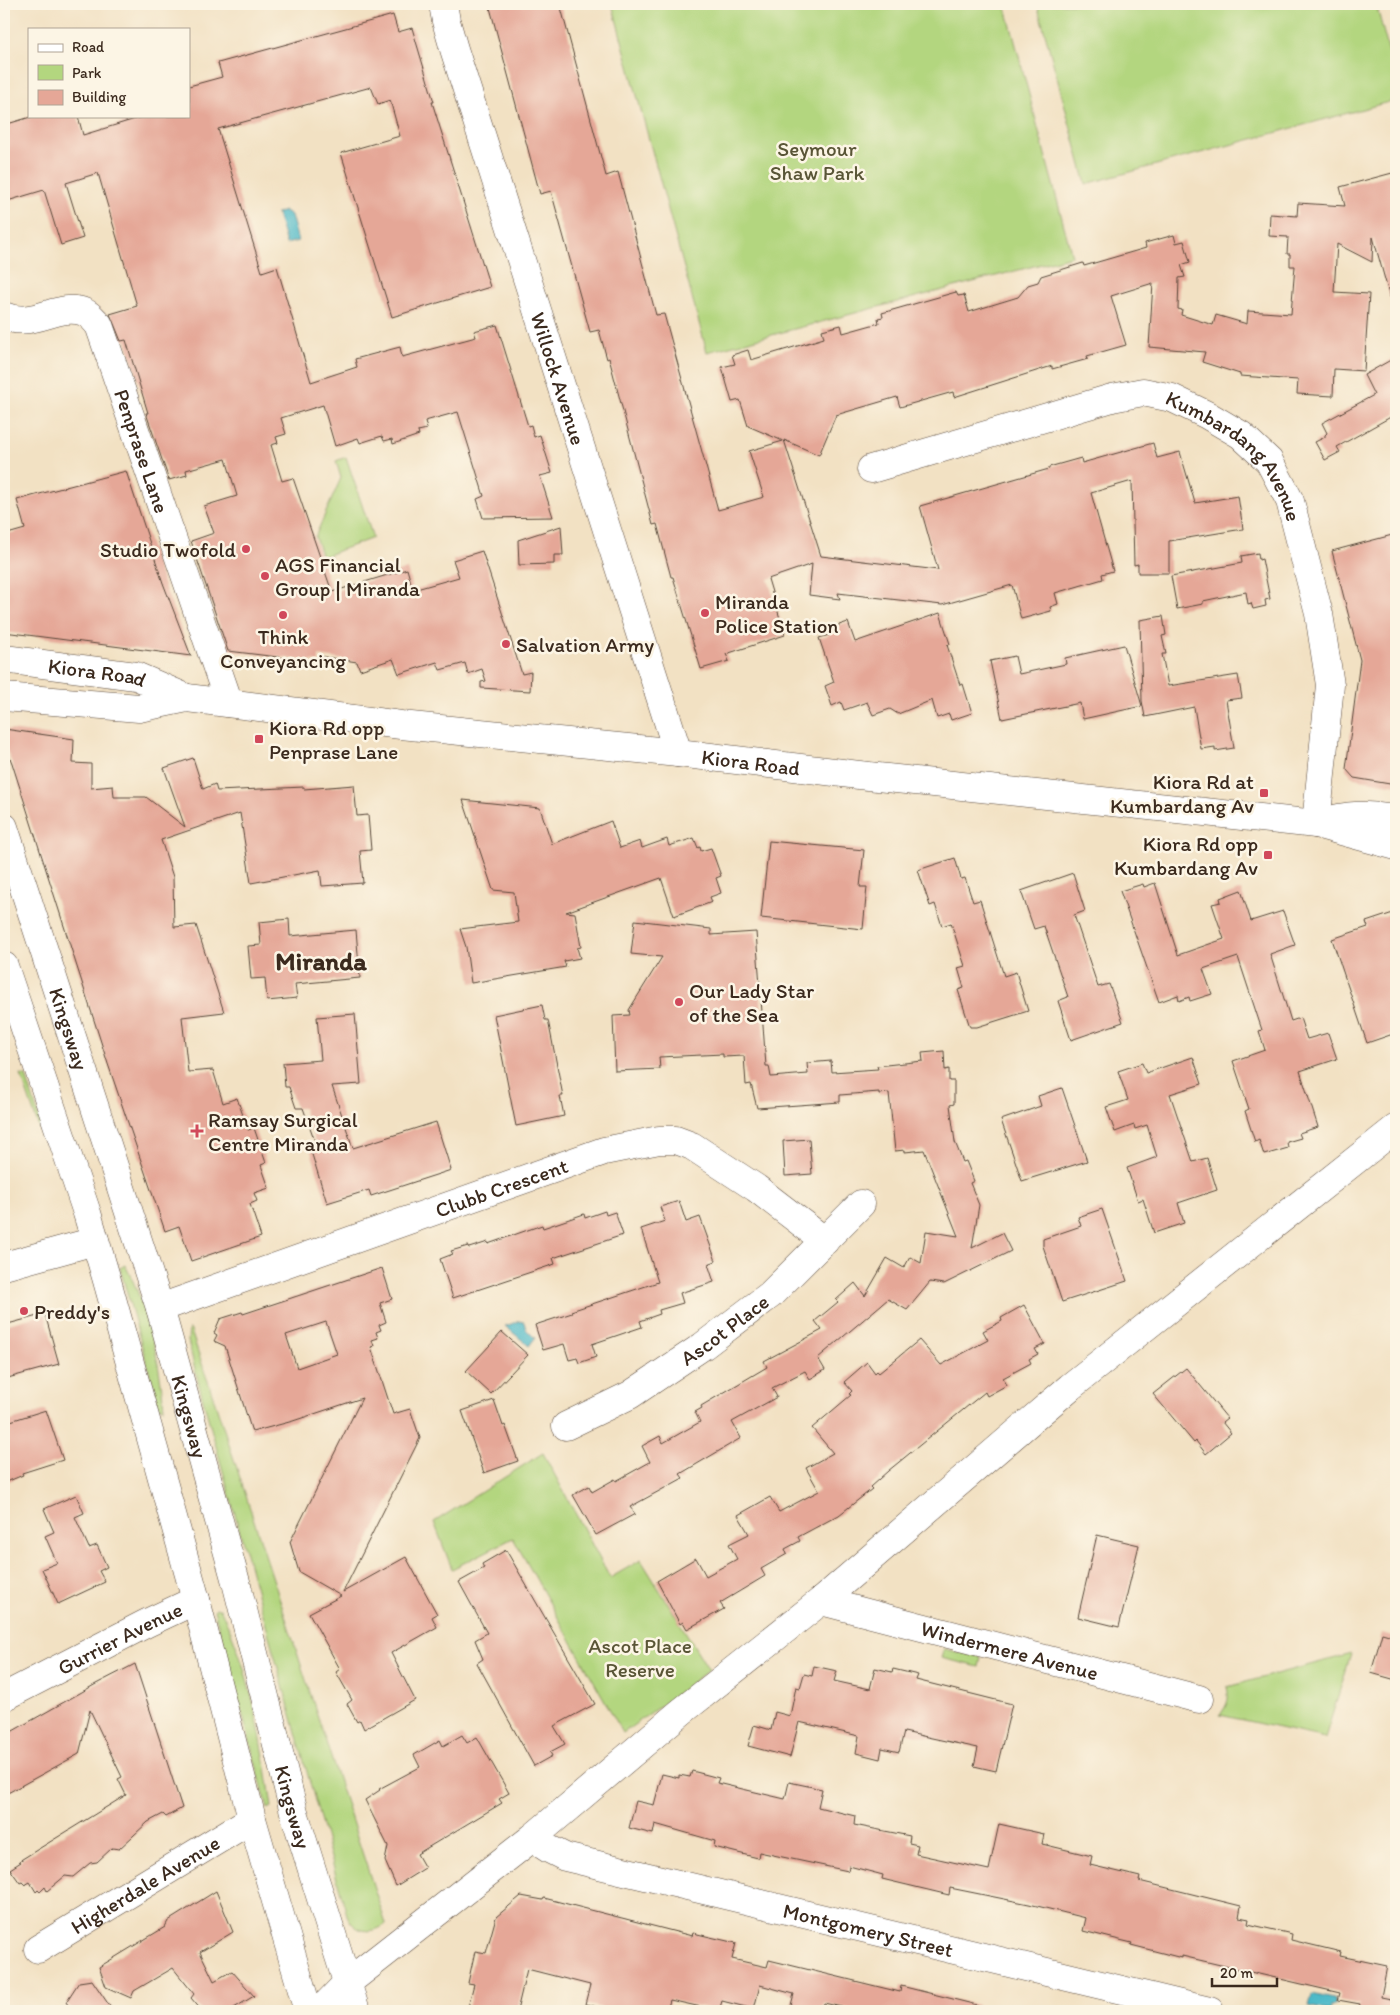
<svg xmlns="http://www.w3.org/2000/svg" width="1400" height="2015" font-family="Itim,sans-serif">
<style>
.green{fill:#b3d67f;stroke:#77804e}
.water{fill:#4db9c8;stroke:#447273}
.building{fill:#e5a797;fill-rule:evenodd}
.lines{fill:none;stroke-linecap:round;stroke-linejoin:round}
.minor-casing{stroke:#564537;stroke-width:29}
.major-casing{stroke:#564537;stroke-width:29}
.minor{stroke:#fff;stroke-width:28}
.major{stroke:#fff;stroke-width:28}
.poi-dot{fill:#d1495b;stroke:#fcf5e5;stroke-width:2}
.labels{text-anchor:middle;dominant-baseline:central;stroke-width:5;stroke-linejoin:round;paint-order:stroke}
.park-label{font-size:21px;fill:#595536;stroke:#fcf5e5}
.street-label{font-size:21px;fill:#3b2a1e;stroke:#fcf5e5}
.poi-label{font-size:21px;fill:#3b2a1e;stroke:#fcf5e5;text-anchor:start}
.district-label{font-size:26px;font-weight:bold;fill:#3b2a1e;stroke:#fcf5e5}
</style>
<rect width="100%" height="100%" fill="#fcf5e5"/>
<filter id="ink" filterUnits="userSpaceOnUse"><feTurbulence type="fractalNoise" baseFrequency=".02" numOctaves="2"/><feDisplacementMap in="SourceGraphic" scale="10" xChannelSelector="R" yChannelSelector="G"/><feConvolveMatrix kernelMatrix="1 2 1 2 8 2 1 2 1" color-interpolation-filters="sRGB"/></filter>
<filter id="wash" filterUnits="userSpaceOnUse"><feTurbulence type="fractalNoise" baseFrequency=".0096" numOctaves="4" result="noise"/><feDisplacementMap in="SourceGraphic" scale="20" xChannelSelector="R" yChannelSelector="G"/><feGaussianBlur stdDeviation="1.12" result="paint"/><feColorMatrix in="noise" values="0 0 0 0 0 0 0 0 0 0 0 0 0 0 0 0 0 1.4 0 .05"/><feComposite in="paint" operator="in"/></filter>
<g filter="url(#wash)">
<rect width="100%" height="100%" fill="#f2e1c3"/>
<!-- green -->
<g class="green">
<polygon points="612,4 1005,4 1072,256 707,352"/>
<polygon points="1037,4 1376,4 1396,78 1396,100 1086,184"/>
<polygon points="346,457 373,538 322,557 315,537 341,478 336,461"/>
<polygon points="21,1075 26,1076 45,1136 42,1137"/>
<path d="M125 1265C149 1310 159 1358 164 1408L159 1407 120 1268Z"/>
<path d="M189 1328 191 1331C258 1528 320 1727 386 1924 372 1935 354 1933 347 1915L200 1389 188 1341Z"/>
<polygon points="543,1453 610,1578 641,1560 709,1670 623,1733 513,1538 452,1569 434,1522"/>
<path d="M216 1608H220C251 1671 262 1739 272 1807L268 1809 214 1610Z"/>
<polygon points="944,1649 981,1657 979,1667 941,1658"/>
<path d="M1351 1654 1325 1738 1220 1715C1227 1705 1230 1700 1227 1687Z"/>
</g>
<!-- water -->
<g class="water">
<polygon points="285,211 291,215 298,241 286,244 277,213"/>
<polygon points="520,1321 524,1322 526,1329 535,1338 529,1346 505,1326"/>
<polygon points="1312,1994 1334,1999 1335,2005 1331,2007 1330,2011 1309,2006"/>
</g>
<g id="blocks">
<!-- building -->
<g class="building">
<polygon points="489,4 560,4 606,176 618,172 656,315 664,314 718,510 764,497 749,451 783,441 748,426 740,400 732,402 722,367 735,364 732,355 748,350 751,360 824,338 822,330 841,325 843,333 879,323 878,318 883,317 882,313 956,292 958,296 964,295 969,312 1018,297 1028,285 1038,282 1041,276 1083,263 1084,266 1146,248 1145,243 1174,235 1176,243 1184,241 1190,262 1181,265 1185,277 1179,278 1178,309 1182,310 1181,315 1213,325 1216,315 1247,324 1248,311 1291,314 1295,266 1290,266 1290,254 1287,254 1288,237 1269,236 1270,214 1297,216 1298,203 1345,206 1340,187 1396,172 1396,300 1391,301 1373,237 1372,262 1337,244 1334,292 1369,294 1364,371 1334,369 1333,396 1297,394 1298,380 1240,376 1240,374 1202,362 1205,352 1149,347 1153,283 1111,296 1126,345 1087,356 1088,359 1052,369 1052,366 954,397 953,392 900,407 897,397 836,415 819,455 784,440 821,556 938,570 920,506 1049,469 1049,467 1081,458 1082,463 1153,443 1157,458 1180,452 1195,503 1238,496 1243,529 1169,541 1169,573 1138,573 1138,564 1134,565 1132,481 1091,493 1113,571 1102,574 1103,579 1055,593 1058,604 1050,607 1051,611 1021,619 1012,585 942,605 838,593 840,599 809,595 812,564 768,579 785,635 726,654 729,661 701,669 673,577 671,577 657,524 653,525 609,358 607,359 599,330 590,332 551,191 540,194"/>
<polygon points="393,15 398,32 412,28 434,102 432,102 490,287 392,317 341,153 400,136 390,100 378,104 371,87 218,129 262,272 277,267 311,382 357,367 355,359 400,347 402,357 476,337 474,331 497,325 528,426 531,425 534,437 540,435 552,473 540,476 553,517 483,518 477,499 484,496 458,412 425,421 427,429 418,431 419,435 393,444 392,439 384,441 382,436 360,443 358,438 335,446 323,405 281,418 286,434 276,437 278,443 271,445 282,481 293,478 332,592 407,569 413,590 459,577 453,560 482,551 522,674 531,672 530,691 481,688 481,682 486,681 482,669 468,674 465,663 440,670 437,662 399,674 393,659 360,670 357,662 319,656 319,662 228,651 191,541 214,533 204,506 237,496 226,459 186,470 187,475 169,480 146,413 148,413 126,340 121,341 110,314 137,306 98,173 66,183 83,238 61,245 44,190 4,202 4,125 34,116 78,116 83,135 145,116 189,116 189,86 222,77 218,63"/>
<polygon points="1396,357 1396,414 1337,447 1340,452 1325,460 1315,442 1325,437 1325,435 1327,433 1322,423 1374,395 1364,375"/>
<polygon points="126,471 163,583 191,656 4,632 4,535 25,529 17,500"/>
<polygon points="561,526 563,555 554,555 554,564 519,565 518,540"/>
<polygon points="1396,534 1396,785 1354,778 1346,769 1360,660 1332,551"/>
<polygon points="1258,553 1259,560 1262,559 1270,599 1265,600 1266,606 1253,609 1251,603 1248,604 1246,592 1203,601 1203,604 1177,609 1171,576 1242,563 1241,556"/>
<polygon points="940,613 950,644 947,645 960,685 963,684 972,713 951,720 949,714 937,718 932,700 898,714 890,709 873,715 867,702 844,710 841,702 832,706 825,686 834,682 819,638 829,635 827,629 848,622 855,642"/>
<polygon points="1163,616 1166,635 1162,636 1166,654 1162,654 1168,686 1238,675 1242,698 1226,700 1234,748 1215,751 1215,747 1201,749 1194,707 1145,717 1142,701 1140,620"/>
<polygon points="1124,645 1142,706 1083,719 1080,703 1002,719 990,661 1015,656 1019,674 1066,664 1065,658"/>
<polygon points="4,729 74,739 73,763 91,764 91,788 113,786 114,797 146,797 185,827 164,768 193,758 203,789 215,784 217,791 304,787 304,789 354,785 357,816 368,815 371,850 360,851 363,883 322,886 320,870 251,883 240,813 161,840 173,877 174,927 196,925 224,1012 182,1017 188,1072 213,1070 223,1103 237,1098 248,1130 254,1128 266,1163 261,1165 269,1188 254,1193 257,1201 250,1204 261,1237 191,1261 179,1226 165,1231 108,1064 12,763 4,744"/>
<polygon points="463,800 540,808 552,844 611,821 620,848 640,841 642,848 667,839 669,846 694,838 698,848 700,847 701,851 711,848 721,876 716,878 721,893 710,897 712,902 674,916 661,878 566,912 575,913 581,947 577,948 580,958 564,961 566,967 471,983 466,947 460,929 518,922 514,892 493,890"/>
<polygon points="769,841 864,850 860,887 867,887 863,929 761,918"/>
<polygon points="955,858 961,879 965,878 973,902 980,900 1004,976 1016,972 1028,1011 977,1027 970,1027 958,990 964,988 958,968 965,966 951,923 942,926 935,904 930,906 918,870"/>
<polygon points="1073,873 1085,911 1074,915 1098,987 1109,984 1123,1022 1071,1040 1058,1001 1068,997 1044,926 1034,929 1021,891"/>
<polygon points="1155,883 1178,955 1224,939 1212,904 1221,902 1220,898 1241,890 1251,921 1283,911 1295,945 1270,954 1291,1021 1300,1018 1307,1039 1328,1033 1337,1059 1300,1071 1318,1127 1299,1133 1301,1138 1287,1142 1288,1148 1264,1155 1259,1140 1255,1142 1245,1111 1249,1109 1233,1061 1265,1050 1259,1031 1262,1030 1238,957 1203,969 1212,994 1190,1001 1189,997 1179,1001 1178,995 1159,1002 1120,891 1143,884 1144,887"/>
<polygon points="1393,913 1396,923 1396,1033 1367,1043 1332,939 1368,927 1366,922"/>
<polygon points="289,919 290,936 356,930 360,978 295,984 297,998 267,1001 265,978 251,979 248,946 261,945 259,922"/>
<polygon points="635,920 711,929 711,935 756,932 766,1066 769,1066 771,1077 808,1074 807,1063 831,1061 832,1072 878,1069 877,1066 923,1061 922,1053 944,1051 945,1070 949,1069 949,1081 954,1081 954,1104 950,1105 955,1142 963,1162 966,1161 974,1181 970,1183 979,1205 972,1248 1002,1233 1011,1251 944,1284 930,1282 907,1310 888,1299 818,1358 825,1370 810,1379 805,1371 772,1388 777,1397 732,1422 741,1438 680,1474 683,1478 630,1507 635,1514 596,1535 573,1495 589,1486 592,1492 615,1479 616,1481 650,1462 642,1446 660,1436 663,1443 700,1422 695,1412 702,1408 701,1406 767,1367 764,1361 822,1330 815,1321 838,1302 836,1300 855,1283 865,1296 887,1258 904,1268 910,1257 921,1263 926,1231 958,1236 924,1150 905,1152 905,1150 895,1151 889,1093 879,1094 879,1092 840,1095 840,1102 757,1108 751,1084 746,1085 744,1056 723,1057 723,1054 659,1057 660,1069 615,1071 613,1016 630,1015 629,1010 662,957 631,954"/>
<polygon points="542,1005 545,1020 548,1020 563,1096 560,1096 564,1116 516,1126 494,1015"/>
<polygon points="355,1014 361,1084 332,1086 353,1148 436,1122 451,1170 371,1196 369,1190 327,1203 310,1148 317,1147 303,1108 296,1108 289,1087 285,1087 283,1063 321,1060 317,1017"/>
<polygon points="1193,1057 1202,1084 1170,1094 1193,1162 1207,1158 1217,1190 1178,1203 1184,1223 1154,1233 1143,1199 1138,1201 1127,1168 1157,1157 1147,1125 1135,1129 1134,1125 1115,1132 1106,1107 1128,1100 1118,1071 1142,1063 1146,1073"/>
<polygon points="1062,1088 1087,1161 1022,1181 1001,1120 1041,1106 1038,1096"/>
<polygon points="809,1139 812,1174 785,1176 783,1141"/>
<polygon points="679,1201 686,1222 700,1217 716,1261 708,1264 714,1282 680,1293 683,1303 659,1310 660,1314 640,1321 642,1327 592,1344 596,1357 579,1363 577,1358 569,1360 564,1344 543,1350 535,1325 572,1313 571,1311 658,1282 641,1229 665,1221 660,1207"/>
<polygon points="1102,1209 1127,1281 1062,1302 1043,1246 1043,1239 1081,1226 1078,1217"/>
<polygon points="605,1211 606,1215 615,1212 623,1235 553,1258 555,1264 453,1298 440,1259 453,1254 451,1251 468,1246 469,1248 488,1242 488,1244 542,1225 543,1228 584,1214 585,1218"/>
<path d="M382 1268 392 1299 380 1303 386 1322 379 1325 381 1330 376 1332 378 1338 372 1340 374 1346 371 1347 393 1414 410 1409 420 1438 343 1592 406 1557 437 1614 432 1617 437 1627 391 1653 415 1700 364 1729 360 1720 357 1722 347 1704 352 1700 336 1672 340 1669 309 1613 341 1596 299 1572 290 1542 362 1398 293 1421 252 1432 225 1346 214 1341 217 1335 214 1333 220 1319 242 1312 243 1314ZM326 1322 337 1354 297 1368 286 1335Z"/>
<polygon points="1024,1305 1045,1344 1035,1349 1038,1354 1029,1359 1031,1363 1003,1378 1007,1385 987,1396 985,1392 888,1471 870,1487 872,1489 839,1515 798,1537 800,1541 785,1549 787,1554 761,1569 765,1576 720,1603 724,1609 687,1629 683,1622 680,1624 657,1581 696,1558 706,1576 737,1559 729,1544 749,1534 738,1515 770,1497 779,1512 819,1491 806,1468 833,1453 812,1428 851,1395 849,1394 852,1391 844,1382 867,1362 875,1373 877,1371 879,1373 919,1340 941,1365 988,1340 983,1331 1002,1321 1001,1318"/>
<polygon points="45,1314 59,1364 4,1379 4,1325"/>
<polygon points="502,1332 528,1355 491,1394 466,1371"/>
<polygon points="1186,1368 1227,1418 1222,1422 1231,1433 1206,1454 1196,1441 1194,1443 1153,1394"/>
<polygon points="494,1400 503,1426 505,1425 518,1461 484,1473 462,1411"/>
<polygon points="46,1410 63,1460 22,1473 23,1475 4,1483 4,1423"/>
<polygon points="76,1495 84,1513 75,1517 89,1548 97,1545 107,1567 99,1571 105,1582 58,1604 42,1569 57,1563 45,1536 54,1532 44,1509"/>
<polygon points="1097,1535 1139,1545 1119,1627 1078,1617"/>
<polygon points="506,1550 595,1704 554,1726 565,1744 550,1752 552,1756 534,1766 477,1663 483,1659 475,1640 487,1633 459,1582 484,1568 482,1564"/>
<polygon points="1382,1633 1396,1637 1396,1680 1371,1673"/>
<polygon points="135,1664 182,1808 166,1817 163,1814 148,1822 119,1849 112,1848 97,1862 90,1863 73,1877 65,1876 47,1891 45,1887 40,1892 38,1890 36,1892 30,1882 25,1885 22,1882 20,1883 10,1869 21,1862 19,1861 126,1795 118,1779 122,1777 90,1710 79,1754 4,1795 4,1736 96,1684"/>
<polygon points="814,1666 837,1671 834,1681 870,1689 875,1668 892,1672 893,1669 918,1675 916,1680 1012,1704 996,1771 974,1766 978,1748 904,1732 899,1752 882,1748 880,1759 856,1753 859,1736 799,1722 790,1757 748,1746 754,1725 771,1730 775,1712 790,1716 796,1687 800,1688 804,1674 812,1676"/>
<polygon points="462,1735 467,1743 477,1737 509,1793 499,1799 502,1803 417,1854 425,1868 396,1886 385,1861 388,1846 365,1800 380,1790 379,1789 420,1767 414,1755 440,1740 443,1746"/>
<polygon points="692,1771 719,1778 717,1783 785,1799 789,1782 822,1789 818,1807 855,1816 854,1825 910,1836 909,1843 918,1845 916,1854 989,1870 999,1824 1044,1834 1042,1844 1092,1856 1090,1865 1140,1877 1139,1881 1241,1906 1239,1917 1249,1919 1248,1924 1292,1934 1291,1940 1341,1952 1340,1956 1387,1966 1381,1997 1396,2000 1396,2011 1358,2011 1360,2004 1338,2000 1340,1993 1182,1956 1182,1958 1131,1945 1132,1943 1083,1931 1086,1918 1029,1904 950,1888 949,1895 882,1879 883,1875 849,1866 848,1871 759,1852 758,1858 714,1847 715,1841 655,1824 653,1834 629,1828 636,1801 654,1805 662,1774 679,1778 679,1775 690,1777"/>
<polygon points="216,1891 233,1932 200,1952 214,1981 232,1971 254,1996 229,2011 202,2011 191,1998 194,1994 173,1968 134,1991 131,1998 106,1987 99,1967 165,1927 168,1921"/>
<polygon points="521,1896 543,1900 544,1898 692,1936 693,1933 736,1943 732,1959 767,1967 769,1960 900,1992 901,1986 977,2005 976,2011 859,2011 824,2003 822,2011 818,2011 791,2005 794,1994 760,1985 754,2009 722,2001 719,2011 670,2000 667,2011 615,2011 585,2004 590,1985 527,1969 517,2011 467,2011 474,1984 468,1983 475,1951 486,1953 496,1917"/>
<polygon points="92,1980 113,2011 72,2011 66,2002 79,1982"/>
</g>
</g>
</g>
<g filter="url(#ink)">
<use href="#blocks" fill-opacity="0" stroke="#564537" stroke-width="1"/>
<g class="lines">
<defs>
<g id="minor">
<path id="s1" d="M443 4 446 21 454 49 678 753"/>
<path id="s2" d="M4 316C33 329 58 302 84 312 90 314 95 321 99 325L229 703"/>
<path id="s3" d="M871 469 1112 398 1143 392 1172 398 1207 415 1241 435 1269 461 1290 501 1319 614 1330 685 1316 824"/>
<polyline points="4,1266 95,1241"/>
<path id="s4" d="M160 1308 604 1151 659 1140H676L692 1146 756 1188 825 1241"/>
<path id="s5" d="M566 1426 630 1395 703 1346 770 1295 861 1204"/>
<path id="s6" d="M821 1601 1199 1699"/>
<path id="s7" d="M4 1697 147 1623 196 1600"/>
<path id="s8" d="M532 1838 549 1849 565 1857 1210 2011"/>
<path id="s9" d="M38 1949 252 1819"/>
<polyline points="347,1983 532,1838 681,1712 821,1601 1070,1387 1396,1128"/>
</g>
<g id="major">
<path id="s10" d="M4 659 136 676 187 698 401 725 678 753 859 775 1316 824 1396 846"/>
<polyline points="4,697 139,708 187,698"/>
<path d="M1320 823C1350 813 1366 815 1396 819"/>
<path id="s11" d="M4 827 160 1308 236 1582 294 1812 356 2011"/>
<polyline points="4,966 87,1213 106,1277 196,1600 252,1819 308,2011"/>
<polyline points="320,2011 347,1983"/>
</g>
</defs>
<!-- minor casing -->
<use href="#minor" class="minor-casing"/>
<!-- major casing -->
<use href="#major" class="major-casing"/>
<!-- minor -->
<use href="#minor" class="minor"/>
<!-- major -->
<use href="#major" class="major"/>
</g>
</g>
<!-- markers -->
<g class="poi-dot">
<circle cx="246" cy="549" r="5"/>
<circle cx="265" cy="576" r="5"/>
<circle cx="705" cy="613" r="5"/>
<circle cx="283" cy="615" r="5"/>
<circle cx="506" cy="644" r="5"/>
<rect x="254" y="734" width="10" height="10" rx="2.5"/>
<rect x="1259" y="788" width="10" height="10" rx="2.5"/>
<rect x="1263" y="850" width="10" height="10" rx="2.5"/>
<circle cx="679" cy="1002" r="5"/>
<path d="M194.5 1123.5h5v5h5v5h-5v5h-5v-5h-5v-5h5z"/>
<circle cx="24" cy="1311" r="5"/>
</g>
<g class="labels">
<!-- park labels -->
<g class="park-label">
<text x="817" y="148">Seymour<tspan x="817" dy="24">Shaw Park</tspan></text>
<text x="640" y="1645">Ascot Place<tspan x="640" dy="24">Reserve</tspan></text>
</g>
<!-- street labels -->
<g class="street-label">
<text stroke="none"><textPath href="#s1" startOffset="392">Willock Avenue</textPath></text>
<text stroke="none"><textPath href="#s2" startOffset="235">Penprase Lane</textPath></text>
<text stroke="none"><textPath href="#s3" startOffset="401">Kumbardang Avenue</textPath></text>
<text stroke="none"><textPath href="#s10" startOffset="94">Kiora Road</textPath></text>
<text stroke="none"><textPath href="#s10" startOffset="756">Kiora Road</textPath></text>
<text stroke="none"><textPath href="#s11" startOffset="212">Kingsway</textPath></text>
<text stroke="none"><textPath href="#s4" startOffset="362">Clubb Crescent</textPath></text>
<text stroke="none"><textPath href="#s5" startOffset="186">Ascot Place</textPath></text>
<text stroke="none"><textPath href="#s11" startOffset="618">Kingsway</textPath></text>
<text stroke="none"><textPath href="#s7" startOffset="130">Gurrier Avenue</textPath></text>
<text stroke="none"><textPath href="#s6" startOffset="195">Windermere Avenue</textPath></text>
<text stroke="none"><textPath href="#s11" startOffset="1022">Kingsway</textPath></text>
<text stroke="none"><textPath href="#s9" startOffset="125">Higherdale Avenue</textPath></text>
<text stroke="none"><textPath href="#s8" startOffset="350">Montgomery Street</textPath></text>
</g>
<!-- poi labels -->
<g class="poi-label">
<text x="236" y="549" text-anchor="end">Studio Twofold</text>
<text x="275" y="564">AGS Financial<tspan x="275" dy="24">Group | Miranda</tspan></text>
<text x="715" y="601">Miranda<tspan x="715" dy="24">Police Station</tspan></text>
<text x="283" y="636" text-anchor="middle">Think<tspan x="283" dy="24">Conveyancing</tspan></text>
<text x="516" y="644">Salvation Army</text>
<text x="269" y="727">Kiora Rd opp<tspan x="269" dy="24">Penprase Lane</tspan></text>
<text x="1254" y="781" text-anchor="end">Kiora Rd at<tspan x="1254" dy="24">Kumbardang Av</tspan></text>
<text x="1258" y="843" text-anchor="end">Kiora Rd opp<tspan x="1258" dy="24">Kumbardang Av</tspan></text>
<text x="689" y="990">Our Lady Star<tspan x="689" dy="24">of the Sea</tspan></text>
<text x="208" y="1119">Ramsay Surgical<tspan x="208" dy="24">Centre Miranda</tspan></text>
<text x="34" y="1311">Preddy's</text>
</g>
<!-- district labels -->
<g class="district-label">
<text x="321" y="961">Miranda</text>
</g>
</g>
<!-- margin -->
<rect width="1400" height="2015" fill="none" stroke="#fcf5e5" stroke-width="20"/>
<!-- legend -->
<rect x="28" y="28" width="162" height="90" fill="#fcf5e5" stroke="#afa495"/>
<rect x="38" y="44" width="25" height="8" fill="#ffffff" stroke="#afa495"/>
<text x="72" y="52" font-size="15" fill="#3b2a1e">Road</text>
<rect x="38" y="65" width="25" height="15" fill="#b3d67f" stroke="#afa495"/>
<text x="72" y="78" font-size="15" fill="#3b2a1e">Park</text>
<rect x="38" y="90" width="25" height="15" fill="#e5a797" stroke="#afa495"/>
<text x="72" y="102" font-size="15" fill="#3b2a1e">Building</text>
<!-- scale -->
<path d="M1212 1978v8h65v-8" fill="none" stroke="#3b2a1e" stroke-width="2.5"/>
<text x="1220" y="1978" font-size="15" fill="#3b2a1e" stroke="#fcf5e5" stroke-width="4" paint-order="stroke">20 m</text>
</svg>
